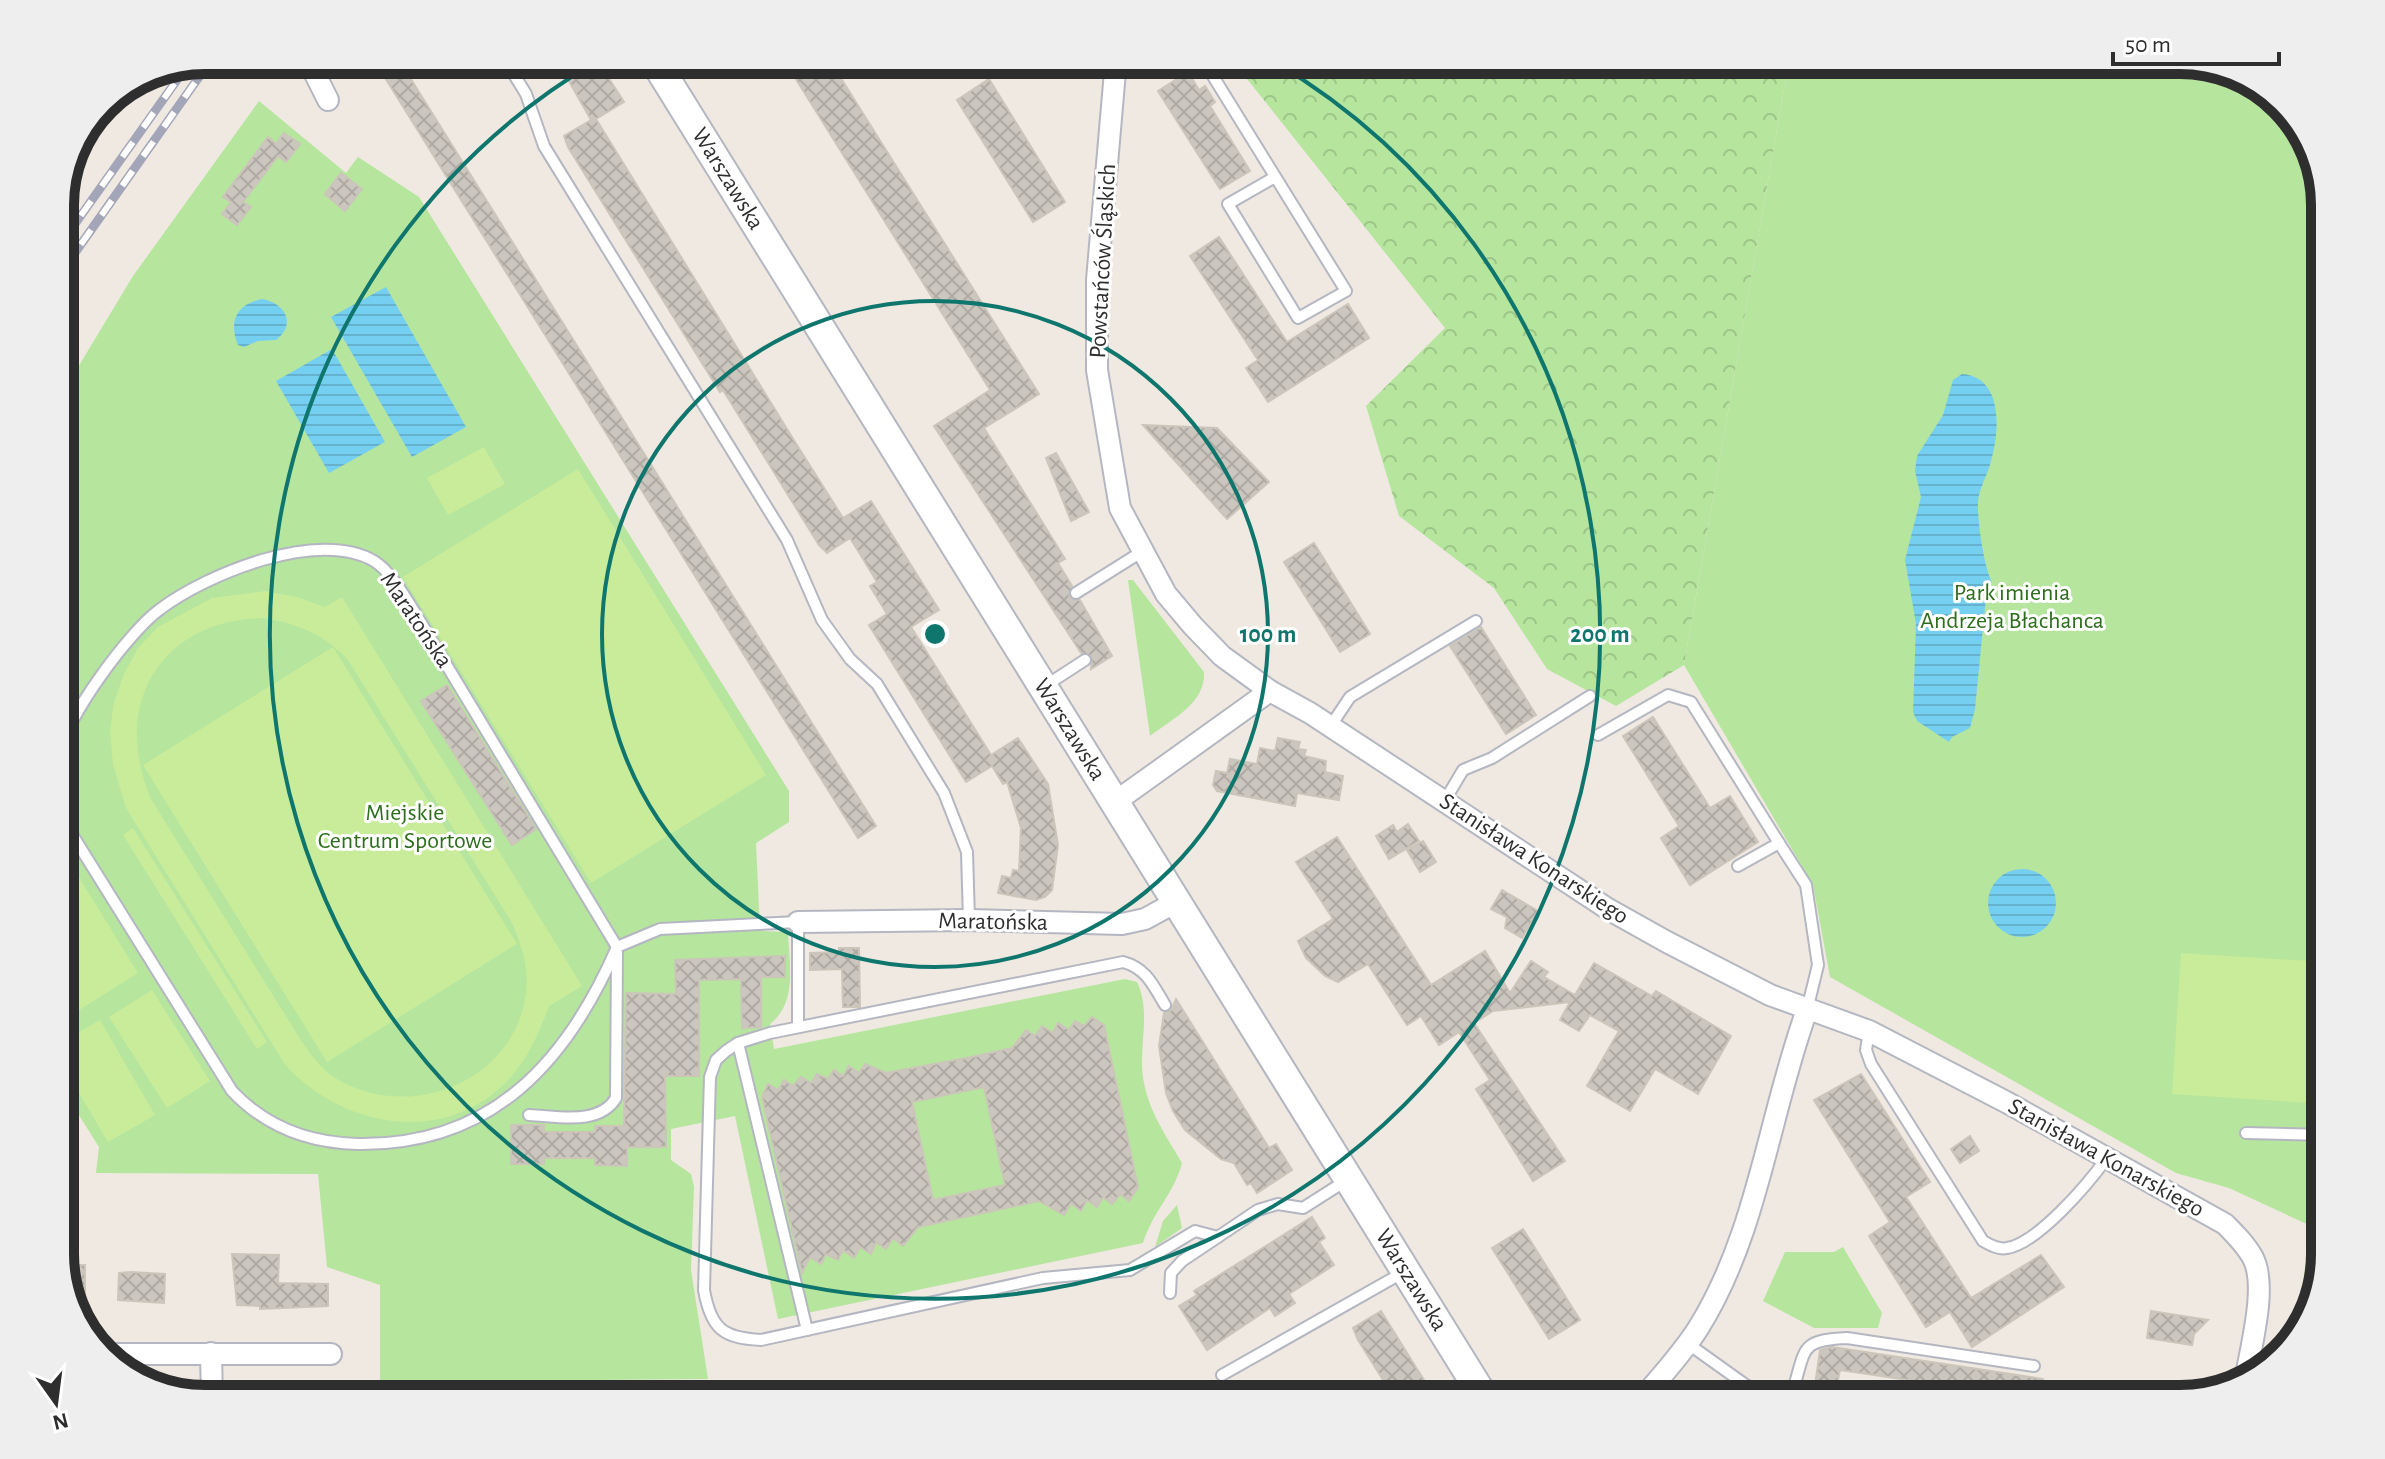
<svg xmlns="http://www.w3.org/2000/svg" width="2385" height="1459" font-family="'Alegreya Sans',sans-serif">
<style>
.green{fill:#b6e59e}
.forest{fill:url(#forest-crowns)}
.pitch{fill:#c9ec9a;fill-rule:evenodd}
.water{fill:url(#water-rules)}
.building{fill:url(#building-cross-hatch);stroke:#cbc5ba;stroke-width:2;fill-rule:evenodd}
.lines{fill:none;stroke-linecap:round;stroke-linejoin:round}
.lane-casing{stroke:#b4b7c1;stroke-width:14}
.street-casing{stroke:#b4b7c1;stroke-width:24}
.secondary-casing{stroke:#b4b7c1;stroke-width:32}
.lane{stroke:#fff;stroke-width:10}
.street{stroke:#fff;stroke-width:20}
.secondary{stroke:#fff;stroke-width:28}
.rail-casing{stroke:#a3a6b8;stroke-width:9}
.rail{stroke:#fff;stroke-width:6;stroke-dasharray:18;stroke-linecap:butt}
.ring{fill:none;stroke:#0f766e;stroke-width:4}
.labels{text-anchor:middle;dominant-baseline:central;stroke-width:6;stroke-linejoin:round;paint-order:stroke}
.street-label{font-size:24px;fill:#2e2e2e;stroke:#fff}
.park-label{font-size:24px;fill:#2c6e1b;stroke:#fff}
.rim{fill:none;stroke:#2e2e2e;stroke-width:10}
.centre{fill:#0f766e;stroke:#fff;stroke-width:4}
.ring-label{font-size:24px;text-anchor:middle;font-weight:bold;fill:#0f766e;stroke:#fff;stroke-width:6;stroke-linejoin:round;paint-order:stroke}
</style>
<defs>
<pattern id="forest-crowns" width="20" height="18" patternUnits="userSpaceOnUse" patternTransform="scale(2)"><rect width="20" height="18" fill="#b6e59e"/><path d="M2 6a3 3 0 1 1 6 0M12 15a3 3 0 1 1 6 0" fill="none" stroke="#9dc588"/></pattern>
<pattern id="water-rules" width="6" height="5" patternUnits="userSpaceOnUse" patternTransform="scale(2)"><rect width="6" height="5" fill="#75cff0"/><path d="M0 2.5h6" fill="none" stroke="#66b2ce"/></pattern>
<pattern id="building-cross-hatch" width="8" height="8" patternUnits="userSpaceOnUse" patternTransform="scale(2)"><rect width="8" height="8" fill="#cbc7bf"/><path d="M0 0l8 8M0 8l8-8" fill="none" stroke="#afaba4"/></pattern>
</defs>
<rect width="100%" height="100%" fill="#efe9e1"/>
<!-- green -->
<g class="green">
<polygon points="1789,60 2180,60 2253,80 2305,132 2325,196 2325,1254 2305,1327 2295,1337 2311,1226 2229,1188 2176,1173 1830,977 1813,885 1684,665"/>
<path d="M259 101 346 173 358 157 419 197 789 791V822L756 843 760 931 788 932C789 963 798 1002 770 1024L774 1049 1125 979 1137 982C1150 1010 1141 1037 1142 1067 1144 1105 1164 1132 1182 1163 1174 1194 1153 1211 1143 1243L778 1319 735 1116 671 1129V1160L691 1174 694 1187 691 1270 708 1379 380 1382V1285L327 1267 318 1174 96 1173 99 1147 60 1085V397L133 276Z"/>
<path d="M1128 580H1133L1204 672C1206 703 1172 719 1150 736Z"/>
<polygon points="1177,1205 1182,1228 1155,1247 1163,1221"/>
<polygon points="1843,1247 1882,1313 1878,1328 1814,1328 1763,1301 1785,1252 1834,1252"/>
</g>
<!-- forest -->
<polygon class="forest" points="1232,60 1789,60 1684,665 1616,706 1547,669 1494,588 1399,516 1366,406 1445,328"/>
<!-- pitch -->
<g class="pitch">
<polygon points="484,447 505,484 448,515 427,478"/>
<polygon points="578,469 766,775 591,883 403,577"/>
<path d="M266 591 297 597 325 607 342 597 582 986 549 1006C538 1036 526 1063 503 1085 439 1147 337 1125 284 1063L126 808 113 764 110 731 114 702 124 674 138 648 158 627 212 598ZM262 618C297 623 324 634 348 660L511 921C521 943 529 967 526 992 516 1081 410 1123 337 1079 320 1069 308 1051 297 1034L151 799C111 706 159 621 262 618Z"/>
<polygon points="333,647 517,944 327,1062 143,765"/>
<polygon points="133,828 267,1042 257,1049 123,835"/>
<polygon points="67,858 138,973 60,1022 60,862"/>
<polygon points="2181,953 2325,962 2325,1104 2172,1094"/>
<polygon points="152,990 210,1081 167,1108 109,1017"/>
<polygon points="100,1020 155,1115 108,1142 60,1061 60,1043"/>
</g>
<!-- water -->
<g class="water">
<polygon points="386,287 466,427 412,457 331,317"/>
<path d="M262 299C285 303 297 324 276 340L258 341 244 347 238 345C228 321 237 304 262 299Z"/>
<polygon points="332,349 385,442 329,473 276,381"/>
<path d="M1962 374C2003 377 2000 430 1991 461 1988 474 1979 488 1978 502 1977 519 1984 568 1992 582L1987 587 1975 709 1970 728 1952 737 1949 742 1917 721 1913 712 1916 624 1905 560 1921 497 1915 471 1917 456 1943 415 1953 380Z"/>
<polygon points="2325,477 2325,526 2314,512 2317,491"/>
<circle cx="2022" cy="903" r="34"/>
</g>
<!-- building -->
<g class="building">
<polygon points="374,60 399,60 876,826 858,838"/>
<polygon points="557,60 597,60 624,102 596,119 795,442 843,518 871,501 894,538 939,610 911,627 991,755 1018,738 1048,784 1058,845 1052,890 1045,897 1036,900 998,893 1002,876 1011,878 1013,870 1019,871 1021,828 1007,782 1003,784 992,766 966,782 869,625 887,614 870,586 877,582 860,554 850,538 827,553 819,545 723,390 720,392 568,147 564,136 591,120"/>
<polygon points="784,60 856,60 837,72 1039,394 984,428 1065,559 1058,563 1072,586 1069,597 1080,600 1112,656 1091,669 1092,656 1081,653 934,426 990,390"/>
<polygon points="1188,72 1199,90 1205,86 1215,102 1210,106 1250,171 1220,189 1158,91"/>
<polygon points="989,79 1065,202 1033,222 957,100"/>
<polygon points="284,133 300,144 286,162 278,156 243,202 251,207 237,225 222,214 231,202 223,197 268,137 276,144"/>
<polygon points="341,173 362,189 345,211 325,194"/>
<polygon points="1219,237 1287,342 1348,304 1369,338 1268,402 1246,368 1258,360 1190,256"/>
<polygon points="1143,425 1217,428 1269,482 1227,519"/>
<polygon points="1056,453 1089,512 1071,521 1046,458"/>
<polygon points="1314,543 1370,634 1340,652 1284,562"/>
<polygon points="1481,627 1536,715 1506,734 1450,646"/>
<polygon points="447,685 536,829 512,845 421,701"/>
<polygon points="1653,717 1710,808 1730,796 1758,842 1690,885 1661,838 1679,826 1623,736"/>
<polygon points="1278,738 1300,742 1298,749 1306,750 1304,756 1326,761 1325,772 1343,776 1339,800 1297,793 1295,806 1217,791 1213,785 1216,771 1227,773 1230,759 1257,764 1260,748 1275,751"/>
<polygon points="1408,824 1419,841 1389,859 1376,836 1393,825 1397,832"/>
<polygon points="1337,837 1431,985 1485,951 1510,993 1531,961 1548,972 1544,977 1575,995 1594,963 1652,996 1656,991 1731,1036 1698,1094 1655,1069 1630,1111 1587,1086 1619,1031 1590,1015 1579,1031 1560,1020 1570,1002 1493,1011 1474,1023 1565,1161 1533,1181 1476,1089 1490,1080 1459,1032 1439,1045 1421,1016 1407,1025 1368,964 1338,982 1325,976 1306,958 1298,941 1333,919 1296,862"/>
<polygon points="1423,841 1436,862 1420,872 1407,850"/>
<polygon points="1502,890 1538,911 1522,938 1505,928 1507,917 1491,909"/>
<polygon points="839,948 859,948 860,1007 843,1007 842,969 810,970 810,953 839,952"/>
<polygon points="785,956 785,977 761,977 761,1027 742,1028 741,979 699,980 699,1076 665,1076 666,1147 627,1147 627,1166 595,1165 595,1158 544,1158 544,1164 511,1164 511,1125 544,1125 544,1132 595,1132 595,1126 624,1126 626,993 676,994 675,960"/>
<polygon points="1176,999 1269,1148 1276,1144 1292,1170 1257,1193 1251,1183 1247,1185 1234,1163 1221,1159 1185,1130 1173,1111 1166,1093 1159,1046 1164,1013 1171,1010"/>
<path d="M1092 1017 1104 1025 1138 1187 1129 1201 1120 1194 1112 1204 1103 1197 1097 1207 1087 1200 1081 1211 1071 1203 1064 1215 1039 1201 918 1227 903 1246 893 1238 886 1249 876 1242 871 1254 860 1247 854 1258 843 1250 838 1260 826 1254 821 1264 810 1257 802 1273 762 1097 768 1084 778 1090 784 1080 793 1086 801 1077 811 1083 817 1074 828 1079 834 1070 843 1076 849 1066 859 1073 865 1064 886 1073 972 1057 1012 1048 1026 1030 1035 1036 1042 1026 1053 1033 1058 1023 1069 1030 1075 1021 1084 1026ZM984 1087 1005 1185 933 1200 912 1102Z"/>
<polygon points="1861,1074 1930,1182 1906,1197 1971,1298 2041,1255 2064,1287 1972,1347 1950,1312 1926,1327 1869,1236 1890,1222 1814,1100"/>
<polygon points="1970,1136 1979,1151 1960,1163 1951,1149"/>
<polygon points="1312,1217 1325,1238 1319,1242 1334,1265 1289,1294 1295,1303 1275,1316 1270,1308 1207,1350 1179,1306 1197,1295 1194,1291"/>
<polygon points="1523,1229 1580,1320 1549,1339 1492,1248"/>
<polygon points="232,1254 279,1255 278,1283 328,1284 328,1306 260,1309 260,1306 237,1305"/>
<polygon points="61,1265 85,1265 85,1330 80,1327"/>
<polygon points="131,1272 165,1274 164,1303 118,1300 119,1273"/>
<polygon points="1381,1311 1412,1361 1436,1399 1395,1399 1358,1340 1353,1328"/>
<polygon points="2151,1311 2208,1320 2194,1334 2192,1345 2147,1338"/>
<polygon points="1832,1347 2043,1379 2040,1399 1975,1390 1974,1399 1954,1399 1956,1387 1840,1370 1834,1399 1813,1399 1820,1350"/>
<polygon points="945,1381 945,1399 831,1399 831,1383"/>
</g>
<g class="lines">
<defs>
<g id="lane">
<polyline points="505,60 526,94 544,146 787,540 822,620 850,659 877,684 944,793 967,852 969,920"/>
<polyline points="1203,60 1346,291 1298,318 1228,204 1275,177"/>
<polyline points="1076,593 1143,551"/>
<polyline points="1045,686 1085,660"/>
<polyline points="1330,727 1350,697 1476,621"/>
<polyline points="1598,735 1668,695 1691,702 1779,843"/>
<path d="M60 754C65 718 130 631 159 610 206 574 319 528 374 561 390 571 402 592 412 608L617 947"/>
<polyline points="1444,802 1463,770 1492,758 1590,696"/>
<path d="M60 815 232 1091C266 1127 308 1143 358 1144 492 1146 567 1062 617 947L660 929 798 922V1027"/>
<polyline points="1738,866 1779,843 1806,885 1818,965 1807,1010"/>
<path d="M1165 1005C1153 985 1146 968 1123 962L770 1033 738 1043 726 1051 716 1060 710 1077 704 1290C711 1329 723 1338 761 1340L1043 1278 1130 1270 1195 1231 1218 1237"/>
<path d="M1869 1031 1866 1050 1871 1064 1983 1241C1990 1245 1999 1250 2007 1248 2038 1243 2088 1184 2106 1159"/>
<polyline points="738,1043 807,1330"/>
<path d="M529 1115C558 1116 599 1126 616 1098L617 953"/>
<polyline points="2246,1133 2325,1135"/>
<polyline points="2325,1201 2325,1216"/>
<polyline points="1170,1293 1171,1273 1182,1261 1258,1210 1278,1204 1303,1208 1347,1180"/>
<polyline points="1687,1343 1764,1398 1772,1399"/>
<polyline points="1222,1375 1404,1272"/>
<path d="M1775 1399 1793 1390C1806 1349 1799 1340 1847 1338L2034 1366"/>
</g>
<g id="street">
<polyline points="308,60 328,100"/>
<path d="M1116 60 1097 280V370L1120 508 1166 594 1193 626 1222 656 1270 691 1310 713 1608 909 1667 942 1770 995 1869 1031 2008 1103 2225 1224C2235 1234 2246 1245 2253 1258 2268 1287 2250 1349 2245 1382"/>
<polyline points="1115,802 1270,691"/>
<polyline points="798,922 969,920 1122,924 1145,919 1176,902"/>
<polyline points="211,1353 212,1399"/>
<polyline points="106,1354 331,1354"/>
<path d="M1642 1399C1661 1376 1683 1353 1699 1327 1758 1232 1769 1114 1807 1010"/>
</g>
<g id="secondary">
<path id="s1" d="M654 60 1485 1399"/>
</g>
</defs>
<!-- lane casing -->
<use href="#lane" class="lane-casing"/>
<!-- street casing -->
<use href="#street" class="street-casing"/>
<!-- secondary casing -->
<use href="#secondary" class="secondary-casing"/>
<!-- lane -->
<use href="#lane" class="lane"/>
<!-- street -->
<use href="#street" class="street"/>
<!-- secondary -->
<use href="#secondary" class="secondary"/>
<defs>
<g id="rail">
<polyline points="60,245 189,63"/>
<polyline points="60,274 211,60"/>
</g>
</defs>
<!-- rail casing -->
<use href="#rail" class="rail-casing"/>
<!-- rail -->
<use href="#rail" class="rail"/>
</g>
<!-- distance rings -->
<g class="ring">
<circle cx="935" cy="634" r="333"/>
<path d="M1273 61A665 665 0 1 1 597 61"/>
</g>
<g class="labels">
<!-- street labels -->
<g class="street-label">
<text stroke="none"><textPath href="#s1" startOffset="140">Warszawska</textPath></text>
<text transform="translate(1103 261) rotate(-87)">Powstańców Śląskich</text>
<text transform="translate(416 620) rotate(56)">Maratońska</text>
<text stroke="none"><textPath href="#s1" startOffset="788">Warszawska</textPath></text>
<text transform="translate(1534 859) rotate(33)">Stanisława Konarskiego</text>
<text transform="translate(993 922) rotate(1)">Maratońska</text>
<text transform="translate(2106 1158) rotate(29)">Stanisława Konarskiego</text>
<text stroke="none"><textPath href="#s1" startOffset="1436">Warszawska</textPath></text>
</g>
<!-- park labels -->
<g class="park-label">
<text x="2012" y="593">Park imienia<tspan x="2012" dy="28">Andrzeja Błachanca</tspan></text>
<text x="405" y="813">Miejskie<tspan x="405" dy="28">Centrum Sportowe</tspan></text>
</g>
</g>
<!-- crop -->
<path d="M0 0H2385V1459H0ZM205 74H2180A131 131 0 0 1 2311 205V1254A131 131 0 0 1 2180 1385H205A131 131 0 0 1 74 1254V205A131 131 0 0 1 205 74Z" fill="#eee" fill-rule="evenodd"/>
<path class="rim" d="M205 74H2180A131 131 0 0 1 2311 205V1254A131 131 0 0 1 2180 1385H205A131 131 0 0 1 74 1254V205A131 131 0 0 1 205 74Z"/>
<circle cx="935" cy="634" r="12" class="centre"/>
<g class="ring-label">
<text x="1268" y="642">100 m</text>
<text x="1600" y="642">200 m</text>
</g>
<!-- north arrow -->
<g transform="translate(56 1403) rotate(166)" stroke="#ffffff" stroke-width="6" paint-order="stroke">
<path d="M0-6L14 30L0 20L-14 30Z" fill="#2e2e2e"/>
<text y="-12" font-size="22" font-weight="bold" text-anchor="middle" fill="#2e2e2e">N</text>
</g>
<!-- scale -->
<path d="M2113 52v12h166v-12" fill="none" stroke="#2e2e2e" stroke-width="4"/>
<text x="2125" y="52" font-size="24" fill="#2e2e2e" stroke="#ffffff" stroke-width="6" paint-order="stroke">50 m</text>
</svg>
